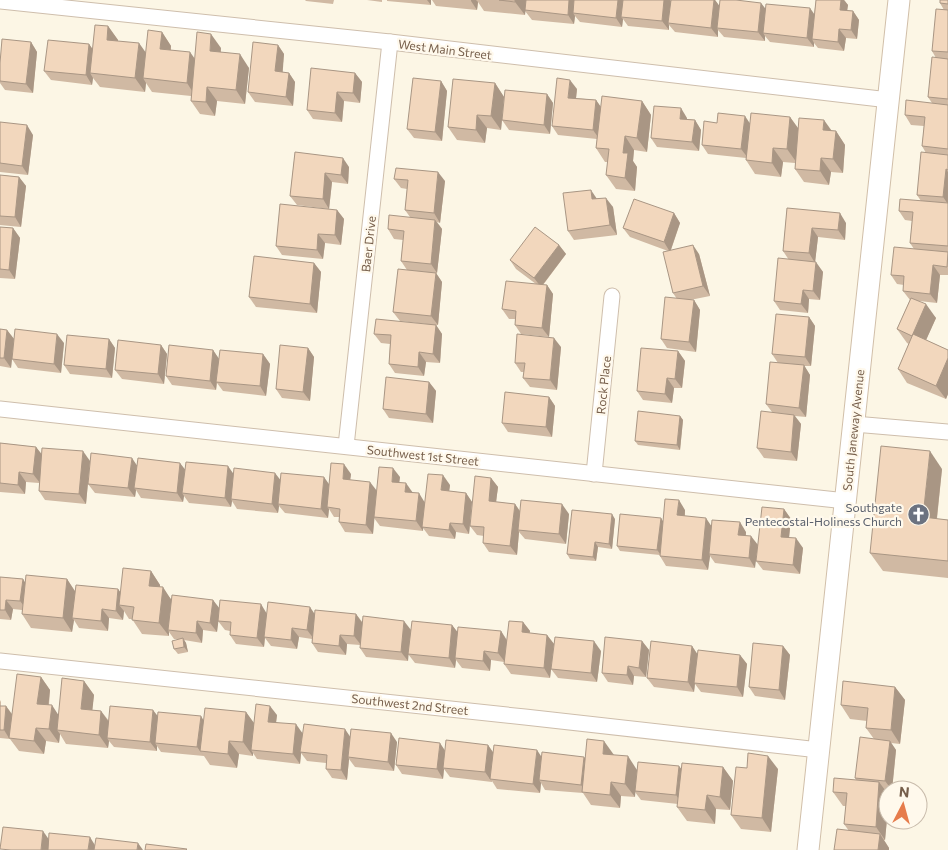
<svg xmlns="http://www.w3.org/2000/svg" width="948" height="850" font-family="Commissioner,sans-serif">
<style>
.lines{fill:none;stroke-linecap:round;stroke-linejoin:round}
.street-casing{stroke:#cebeac;stroke-width:17}
.secondary-casing{stroke:#d1bfa9;stroke-width:23}
.street{stroke:#fff;stroke-width:15}
.secondary{stroke:#fff;stroke-width:21}
.wall{fill:#d0b9a3}
.shaded-wall{fill:#a99684}
.building{fill:#f2d7bd;stroke:#a99684}
.labels{text-anchor:middle;dominant-baseline:central;stroke-width:4.5;stroke-linejoin:round;paint-order:stroke}
.street-label{font-size:12px;fill:#765e4a;stroke:#fff9ec}
.worship-label{font-size:12px;fill:#5b616d;stroke:#fff9ec;text-anchor:end}
</style>
<rect width="100%" height="100%" fill="#fcf6e5"/>
<g class="lines">
<defs>
<g id="street">
<polyline points="0,1 390,42 889,100"/>
<polyline points="0,409 846,501"/>
<polyline points="854,424 948,432"/>
<polyline points="346,446 390,42"/>
<polyline points="594,474 612,296"/>
<polyline points="0,661 525,717 819,750"/>
</g>
<polyline id="secondary" points="808,850 899,0"/>
</defs>
<!-- street casing -->
<use href="#street" class="street-casing"/>
<!-- secondary casing -->
<use href="#secondary" class="secondary-casing"/>
<!-- street -->
<use href="#street" class="street"/>
<!-- secondary -->
<use href="#secondary" class="secondary"/>
</g>
<!-- wall -->
<g class="wall">
<polygon points="305,0 334,0 333,4 306,1"/>
<polygon points="367,0 382,0 382,2"/>
<polygon points="387,0 431,0 431,5 387,1"/>
<polygon points="432,0 670,0 671,1 715,0 719,6 814,14 816,0 844,0 848,5 847,10 853,11 859,20 857,39 846,38 844,51 818,48 814,43 814,47 770,42 765,36 765,41 724,37 718,30 718,37 675,32 669,25 669,30 628,26 623,19 622,27 580,22 575,16 574,24 532,20 525,11 525,15 484,11 478,2 477,10 436,6"/>
<polygon points="948,0 948,275 940,275 937,303 919,301 936,318 926,340 948,350 948,394 946,399 907,383 898,369 909,344 907,343 897,329 910,300 903,291 904,285 897,284 891,275 914,249 910,243 912,221 905,220 899,211 921,201 917,195 926,153 922,146 924,126 911,125 905,115 932,103 928,97 936,58 932,51 944,10 940,3"/>
<polygon points="108,26 118,40 118,41 146,53 162,32 171,46 171,50 195,59 221,48 221,52 249,68 245,104 217,101 215,116 200,114 191,101 191,96 152,92 146,83 145,92 100,87 93,78 92,85 51,80 44,71 89,44 93,50"/>
<polygon points="31,42 37,52 33,93 5,90 0,83 0,63"/>
<polygon points="278,45 284,54 282,72 289,73 295,82 293,106 255,102 248,92"/>
<polygon points="355,73 362,82 360,103 344,101 342,122 313,119 307,110"/>
<polygon points="441,81 447,91 442,141 414,138 407,129"/>
<polygon points="495,83 504,97 501,130 487,128 485,143 457,140 448,127"/>
<polygon points="577,89 576,98 596,100 600,106 642,101 651,115 647,152 634,150 633,161 637,167 635,191 616,189 606,175 608,162 605,162 596,148 597,139 558,135 552,126"/>
<polygon points="547,94 553,103 550,134 509,130 502,120"/>
<polygon points="790,117 798,128 836,131 845,145 843,173 831,172 829,185 804,182 795,169 795,163 783,162 781,177 755,174 746,160 746,158 708,154 702,145 750,123"/>
<polygon points="687,118 687,119 695,120 701,130 699,151 657,147 651,138"/>
<polygon points="0,122 33,135 28,175 0,172"/>
<polygon points="295,152 349,167 348,184 332,182 329,209 297,205 290,196"/>
<polygon points="0,175 19,177 26,186 21,227 0,225"/>
<polygon points="394,179 445,181 440,223 437,222 442,229 437,273 436,273 442,282 438,325 436,325 442,334 440,363 426,362 424,376 395,373 389,364 390,344 381,343 374,334 426,324 400,321 393,312 407,270 401,261 403,240 394,239 388,229 410,217 405,210 407,189 401,188"/>
<polygon points="597,199 613,207 617,235 574,240 568,231"/>
<polygon points="787,208 846,223 845,240 818,237 815,262 823,272 820,300 809,299 808,313 780,310 774,301 789,260 783,251"/>
<polygon points="337,210 344,219 341,245 325,243 323,259 282,255 276,246"/>
<polygon points="674,213 680,223 671,250 699,254 710,296 690,300 694,300 700,310 696,352 667,348 661,339 677,299 673,293 668,251 630,237 623,228"/>
<polygon points="0,227 13,228 20,238 15,279 0,278"/>
<polygon points="559,245 566,254 543,285 547,285 553,294 549,337 521,334 515,325 515,319 509,319 502,309 536,284 516,269 510,260"/>
<polygon points="314,263 321,272 317,313 256,307 249,297"/>
<polygon points="809,317 815,326 811,366 804,366 810,375 806,417 795,416 801,424 797,461 764,458 757,448 772,412 766,404 778,363 772,354"/>
<polygon points="0,329 7,330 14,339 11,368 0,366"/>
<polygon points="109,339 115,348 112,378 70,374 64,365"/>
<polygon points="64,343 61,373 18,368 12,359"/>
<polygon points="161,345 167,354 164,384 122,379 115,370"/>
<polygon points="561,347 557,390 530,387 523,378 524,372 521,372 515,363"/>
<polygon points="308,348 314,357 310,401 282,398 276,389"/>
<polygon points="213,350 219,359 263,354 270,364 266,396 223,391 217,383 216,390 172,385 166,376"/>
<polygon points="678,351 685,361 682,388 674,388 672,403 643,400 637,391"/>
<polygon points="429,382 436,391 433,423 389,418 383,409"/>
<polygon points="549,397 555,406 552,437 508,432 502,423"/>
<polygon points="680,416 683,420 680,450 638,445 635,441"/>
<polygon points="0,443 36,447 42,455 90,461 86,504 45,500 39,491 39,483 26,482 25,494 0,492"/>
<polygon points="137,465 233,474 281,480 329,484 351,474 350,480 376,491 400,477 399,483 425,502 450,485 449,491 466,493 472,502 469,534 456,532 455,539 429,536 423,528 423,531 380,526 374,518 373,534 345,532 339,522 339,517 334,517 329,509 328,518 285,513 279,506 278,513 237,509 232,501 231,507 189,503 184,496 183,502 141,498 136,490 135,497 95,493 88,484"/>
<polygon points="942,469 937,519 948,520 948,578 883,571 870,553"/>
<polygon points="491,478 498,487 496,502 515,504 520,511 569,514 566,544 525,539 519,532 517,555 489,552 483,543 484,536 477,535 470,526"/>
<polygon points="784,509 791,519 789,538 803,548 800,574 763,570 756,561"/>
<polygon points="685,510 685,516 712,526 746,532 746,535 755,568 715,563 710,556 708,570 666,566 660,556 660,555 620,551 617,546 661,518 663,522"/>
<polygon points="615,519 612,549 598,547 596,561 570,559 567,554"/>
<polygon points="151,571 160,585 160,587 171,599 213,600 219,609 267,613 356,614 363,623 411,630 452,625 458,633 501,631 507,640 523,622 530,631 529,633 547,635 554,644 550,678 511,674 504,664 504,662 491,660 490,671 462,668 456,660 455,668 415,663 408,654 408,661 366,657 360,648 360,645 347,644 346,655 318,652 312,643 312,639 299,637 297,649 271,646 265,638 264,647 236,644 230,635 230,631 225,630 218,621 217,632 203,630 202,643 184,640 186,643 188,652 178,654 174,649 177,639 174,639 169,632 169,636 142,634 132,619 129,619 124,611 123,620 109,618 108,631 79,628 74,620 72,632 31,628 22,614 22,610 13,609 11,620 0,619 0,577 23,579 25,583 67,579 75,591 118,589 121,593"/>
<polygon points="642,641 649,650 646,677 634,676 633,685 608,682 602,673"/>
<polygon points="692,646 697,654 740,655 747,664 743,697 701,692 695,684 694,692 654,687 647,678"/>
<polygon points="783,646 790,655 785,700 755,696 749,687"/>
<polygon points="601,651 597,682 558,678 551,669"/>
<polygon points="41,677 50,690 49,705 58,715 84,681 94,695 92,710 101,711 109,721 158,716 203,720 246,712 254,723 277,715 276,722 303,733 351,737 397,742 394,771 355,767 349,759 347,780 332,778 326,769 326,763 307,761 301,753 300,764 257,759 253,753 253,756 239,754 237,768 210,765 204,756 161,752 157,746 157,751 114,747 109,741 108,748 66,744 60,734 59,743 46,741 44,754 19,751 10,739 0,738 0,700 1,702 1,706 6,706 12,714"/>
<polygon points="895,687 905,700 900,744 891,743 896,750 892,790 885,790 888,794 888,808 885,840 884,840 889,848 889,850 834,850 849,831 844,824 846,806 843,806 833,792 856,780 855,778 874,739 866,728 867,721 850,719 841,705"/>
<polygon points="488,745 493,752 541,756 584,757 585,759 614,755 637,770 723,767 733,781 730,810 716,809 715,824 687,821 677,807 678,804 641,800 635,792 635,797 621,796 620,808 591,805 583,793 545,790 541,783 540,793 497,789 492,781 492,782 450,777 444,769 443,779 402,774 396,765 445,751"/>
<polygon points="747,768 778,769 771,832 741,829 731,815"/>
</g>
<!-- shaded-wall -->
<g class="shaded-wall">
<polygon points="427,0 431,0 431,5"/>
<polygon points="471,0 476,0 478,2 477,10 471,1"/>
<polygon points="515,0 527,0 525,15 515,2"/>
<polygon points="569,0 577,0 573,13 575,16 574,24 568,15"/>
<polygon points="618,0 625,0 621,17 623,19 622,27 616,18"/>
<polygon points="664,0 670,0 672,2 668,23 669,25 669,30 662,21"/>
<polygon points="714,0 715,0 721,8 717,28 718,30 718,37 711,28"/>
<polygon points="841,0 844,0 848,5 846,19 840,10"/>
<polygon points="761,3 768,12 763,33 765,36 765,41 758,32"/>
<polygon points="810,8 817,18 812,39 814,43 814,47 807,38"/>
<polygon points="853,11 859,20 857,39 851,30"/>
<polygon points="108,26 118,40 117,54 107,40"/>
<polygon points="839,29 846,38 844,51 838,42"/>
<polygon points="162,32 171,46 169,63 160,49"/>
<polygon points="211,34 221,48 219,64 210,51"/>
<polygon points="31,42 37,52 33,93 26,84"/>
<polygon points="139,43 149,57 143,78 146,83 145,92 135,78"/>
<polygon points="89,44 96,54 90,73 93,78 92,85 86,75"/>
<polygon points="278,45 284,54 282,81 275,71"/>
<polygon points="190,52 200,66 196,97 187,83"/>
<polygon points="240,54 249,68 245,104 236,90"/>
<polygon points="289,73 295,82 293,106 286,97"/>
<polygon points="355,73 362,82 360,103 353,93"/>
<polygon points="570,80 577,89 575,107 568,98"/>
<polygon points="441,81 447,91 442,141 435,132"/>
<polygon points="495,83 504,97 501,130 491,116"/>
<polygon points="207,87 217,101 215,116 206,102"/>
<polygon points="337,92 344,101 342,122 335,113"/>
<polygon points="547,94 553,103 550,134 544,125"/>
<polygon points="596,100 603,110 600,140 593,130"/>
<polygon points="642,101 651,115 647,152 637,138"/>
<polygon points="681,108 687,118 686,128 680,119"/>
<polygon points="477,115 487,128 485,143 476,130"/>
<polygon points="745,116 751,125 748,158 741,149"/>
<polygon points="790,117 800,131 797,163 787,149"/>
<polygon points="695,120 701,130 699,151 692,142"/>
<polygon points="824,120 834,134 823,130"/>
<polygon points="27,125 33,135 28,175 22,166"/>
<polygon points="836,131 845,145 843,173 833,159"/>
<polygon points="625,136 634,150 633,161 637,167 635,191 625,178 623,153"/>
<polygon points="773,148 783,162 781,177 772,163"/>
<polygon points="343,158 349,167 348,184 341,175"/>
<polygon points="821,158 831,172 829,185 820,171"/>
<polygon points="946,169 948,172 948,204 943,197"/>
<polygon points="438,172 445,181 440,223 434,213"/>
<polygon points="325,173 332,182 329,209 323,199"/>
<polygon points="19,177 26,186 21,227 15,217"/>
<polygon points="591,190 597,199 592,199"/>
<polygon points="606,198 613,207 617,235 610,225"/>
<polygon points="337,210 344,219 341,245 335,235"/>
<polygon points="674,213 680,223 670,252 664,242"/>
<polygon points="840,213 846,223 845,240 838,230"/>
<polygon points="435,220 442,229 437,273 431,264"/>
<polygon points="13,228 20,238 15,279 9,270"/>
<polygon points="812,228 818,237 815,263 809,253"/>
<polygon points="318,234 325,243 323,259 317,250"/>
<polygon points="559,245 566,254 541,287 534,278"/>
<polygon points="693,245 699,254 710,296 703,286"/>
<polygon points="816,262 823,272 820,300 813,291"/>
<polygon points="314,263 321,272 317,313 310,304"/>
<polygon points="933,265 940,275 937,303 930,294"/>
<polygon points="436,273 442,282 438,325 431,316"/>
<polygon points="547,285 553,294 549,337 542,328"/>
<polygon points="803,290 809,299 808,313 801,304"/>
<polygon points="694,300 700,310 696,352 689,342"/>
<polygon points="926,304 936,318 922,349 912,336"/>
<polygon points="809,317 815,326 811,366 805,357"/>
<polygon points="436,325 442,334 440,363 433,354"/>
<polygon points="7,330 14,339 11,368 4,358"/>
<polygon points="57,334 64,343 61,373 54,364"/>
<polygon points="554,338 561,347 557,390 550,380"/>
<polygon points="109,339 115,348 112,378 106,369"/>
<polygon points="161,345 167,354 164,384 158,374"/>
<polygon points="308,348 314,357 310,401 303,392"/>
<polygon points="213,350 219,359 216,390 210,381"/>
<polygon points="678,351 685,361 682,388 675,379"/>
<polygon points="419,352 426,362 424,376 418,367"/>
<polygon points="263,354 270,364 266,396 260,386"/>
<polygon points="948,358 948,394 946,399 936,386"/>
<polygon points="804,365 810,375 806,417 799,408"/>
<polygon points="667,378 674,388 672,403 665,394"/>
<polygon points="429,382 436,391 433,423 426,414"/>
<polygon points="549,397 555,406 552,437 546,427"/>
<polygon points="794,415 801,424 797,461 791,452"/>
<polygon points="680,416 683,420 680,450 677,445"/>
<polygon points="36,447 43,456 40,483 33,474"/>
<polygon points="83,451 90,461 86,504 79,494"/>
<polygon points="930,451 942,469 935,535 923,517"/>
<polygon points="132,458 138,467 134,488 136,490 135,497 128,488"/>
<polygon points="180,463 187,472 182,493 184,496 183,502 177,493"/>
<polygon points="344,464 351,474 349,489 343,479"/>
<polygon points="228,466 235,476 231,499 232,501 231,507 225,498"/>
<polygon points="393,468 400,477 398,491 392,482"/>
<polygon points="19,472 26,482 25,494 18,485"/>
<polygon points="275,473 282,482 278,504 279,506 278,513 272,504"/>
<polygon points="443,475 450,485 448,500 441,490"/>
<polygon points="324,477 331,487 327,507 329,509 328,518 321,509"/>
<polygon points="491,478 498,487 495,510 489,501"/>
<polygon points="370,482 377,491 373,534 366,525"/>
<polygon points="406,483 413,493 405,492"/>
<polygon points="419,493 425,503 423,531 416,521"/>
<polygon points="466,493 472,502 469,534 463,524"/>
<polygon points="679,500 685,510 684,525 677,515"/>
<polygon points="515,504 521,513 518,530 519,532 517,555 510,546"/>
<polygon points="562,504 569,514 566,544 559,534"/>
<polygon points="784,509 791,519 788,546 781,537"/>
<polygon points="612,514 615,519 612,549 609,544"/>
<polygon points="661,518 664,523 661,555 657,550"/>
<polygon points="706,518 712,527 709,554 710,556 708,570 702,560"/>
<polygon points="740,522 746,532 745,544 738,535"/>
<polygon points="450,523 456,532 455,539 449,530"/>
<polygon points="751,536 758,545 755,568 749,558"/>
<polygon points="796,538 803,548 800,574 793,565"/>
<polygon points="595,542 598,547 596,561 593,557"/>
<polygon points="151,571 160,585 159,599 149,586"/>
<polygon points="23,579 29,589 27,610 20,601"/>
<polygon points="67,579 76,593 72,618 74,620 72,632 63,618"/>
<polygon points="163,587 172,601 168,630 169,632 169,636 159,623"/>
<polygon points="118,589 125,599 119,605 124,611 123,620 116,611"/>
<polygon points="6,600 13,609 11,620 5,610"/>
<polygon points="213,600 220,609 217,632 210,623"/>
<polygon points="261,604 267,614 264,647 257,638"/>
<polygon points="310,607 316,616 314,639 307,630"/>
<polygon points="102,609 109,618 108,631 101,621"/>
<polygon points="356,614 363,624 361,645 354,636"/>
<polygon points="197,621 203,630 202,643 196,633"/>
<polygon points="404,621 411,630 408,661 401,652"/>
<polygon points="523,622 530,631 528,642 522,632"/>
<polygon points="452,625 459,634 455,658 456,660 455,668 449,658"/>
<polygon points="292,628 299,637 297,649 291,640"/>
<polygon points="501,631 507,641 505,662 498,653"/>
<polygon points="340,635 347,644 346,655 339,646"/>
<polygon points="547,635 554,644 550,678 544,668"/>
<polygon points="183,638 186,643 188,652 184,647"/>
<polygon points="594,641 601,651 597,682 591,673"/>
<polygon points="642,641 649,650 646,677 639,668"/>
<polygon points="692,646 698,655 694,692 688,682"/>
<polygon points="783,646 790,655 785,700 779,690"/>
<polygon points="484,651 491,660 490,671 483,661"/>
<polygon points="740,655 747,664 743,697 737,687"/>
<polygon points="628,666 634,676 633,685 627,675"/>
<polygon points="41,677 50,690 47,718 37,704"/>
<polygon points="84,681 94,695 91,723 81,709"/>
<polygon points="895,687 905,700 900,744 891,730"/>
<polygon points="52,705 61,719 57,730 60,734 59,743 49,729"/>
<polygon points="6,706 13,716 9,738 4,730"/>
<polygon points="270,706 277,715 275,731 268,722"/>
<polygon points="153,710 160,719 155,743 157,746 157,751 150,742"/>
<polygon points="101,711 111,725 107,738 109,741 108,748 99,735"/>
<polygon points="246,712 256,726 251,750 253,753 253,756 243,742"/>
<polygon points="201,716 207,726 200,751 204,756 197,747"/>
<polygon points="296,724 303,734 300,764 293,754"/>
<polygon points="36,728 46,741 44,754 34,741"/>
<polygon points="345,729 351,738 348,757 349,759 347,780 341,770"/>
<polygon points="391,733 397,742 394,771 388,762"/>
<polygon points="229,741 239,754 237,768 228,754"/>
<polygon points="604,741 614,755 612,768 603,754"/>
<polygon points="890,741 896,750 892,790 885,781"/>
<polygon points="440,743 446,752 443,768 444,769 443,779 437,769"/>
<polygon points="488,745 494,754 490,779 492,782 485,772"/>
<polygon points="537,750 543,759 539,780 541,783 540,793 533,784"/>
<polygon points="628,756 637,770 635,797 625,784"/>
<polygon points="768,756 778,769 771,832 762,818"/>
<polygon points="584,757 590,766 586,792 581,785"/>
<polygon points="679,766 686,775 683,805 676,795"/>
<polygon points="723,767 733,781 730,810 720,797"/>
<polygon points="611,782 621,796 620,808 610,795"/>
<polygon points="879,782 888,794 888,808 885,840 876,827"/>
<polygon points="707,795 716,809 715,824 705,810"/>
<polygon points="43,831 50,841 49,850 41,850"/>
<polygon points="880,834 889,848 889,850 878,850"/>
<polygon points="90,837 96,847 96,850 88,850"/>
<polygon points="138,843 143,850 137,850"/>
</g>
<!-- building -->
<g class="building">
<polygon points="499,0 515,0 515,2"/>
<polygon points="526,0 569,0 568,15 525,10"/>
<polygon points="574,0 618,0 616,18 573,13"/>
<polygon points="623,0 664,0 662,21 621,17"/>
<polygon points="671,0 714,0 711,28 668,23"/>
<polygon points="720,0 736,0 761,3 758,32 717,28"/>
<polygon points="816,0 841,0 840,10 853,11 851,30 839,29 838,42 812,39"/>
<polygon points="940,0 948,0 948,4 940,3"/>
<polygon points="766,4 810,8 807,38 763,33"/>
<polygon points="936,9 948,10 948,52 932,51"/>
<polygon points="95,25 108,26 107,40 139,43 135,78 90,73"/>
<polygon points="148,30 162,32 160,49 190,52 187,83 143,78"/>
<polygon points="197,32 211,34 210,51 240,54 236,90 207,87 206,102 191,101"/>
<polygon points="2,39 31,42 26,84 0,81 0,63"/>
<polygon points="48,40 89,44 86,75 44,71"/>
<polygon points="253,42 278,45 275,71 289,73 286,97 248,92"/>
<polygon points="932,57 948,59 948,99 928,97"/>
<polygon points="311,68 355,73 353,93 337,92 335,113 307,110"/>
<polygon points="413,78 441,81 435,132 407,129"/>
<polygon points="557,78 570,80 568,98 596,100 593,130 552,126"/>
<polygon points="453,79 495,83 491,116 477,115 476,130 448,127"/>
<polygon points="505,90 547,94 544,125 502,120"/>
<polygon points="602,96 642,101 637,138 625,136 623,153 628,153 625,178 606,175 609,149 596,148"/>
<polygon points="906,100 948,105 948,149 922,146 925,117 905,115"/>
<polygon points="654,106 681,108 680,119 695,120 692,142 651,138"/>
<polygon points="718,113 745,116 741,149 702,145 704,121 717,123"/>
<polygon points="751,113 790,117 787,149 773,148 772,163 746,160"/>
<polygon points="799,118 824,120 823,130 836,131 833,159 821,158 820,171 795,169"/>
<polygon points="0,122 27,125 22,166 0,163"/>
<polygon points="295,152 343,158 341,175 325,173 323,199 290,196"/>
<polygon points="921,152 948,155 948,170 946,169 943,197 917,195"/>
<polygon points="396,168 438,172 434,213 405,210 408,180 394,179"/>
<polygon points="0,175 19,177 15,217 0,216"/>
<polygon points="591,190 592,199 606,198 610,225 568,231 563,193"/>
<polygon points="634,199 674,213 664,242 623,228"/>
<polygon points="900,199 948,203 948,246 910,243 913,212 899,211"/>
<polygon points="280,204 337,210 335,235 318,234 317,250 276,246"/>
<polygon points="787,208 840,213 838,230 812,228 809,253 783,251"/>
<polygon points="389,215 435,220 431,264 401,261 404,231 388,229"/>
<polygon points="0,227 13,228 9,270 0,269"/>
<polygon points="535,227 559,245 534,278 510,260"/>
<polygon points="693,245 703,286 673,293 663,252"/>
<polygon points="894,247 948,252 947,267 933,265 930,294 903,291 904,276 891,275"/>
<polygon points="254,256 314,263 310,304 249,297"/>
<polygon points="778,258 816,262 813,291 803,290 801,304 774,301"/>
<polygon points="398,269 436,273 431,316 393,312"/>
<polygon points="506,281 547,285 542,328 515,325 516,311 502,309"/>
<polygon points="665,297 694,300 689,342 661,339"/>
<polygon points="911,298 926,304 912,336 897,329"/>
<polygon points="776,314 809,317 805,357 772,354"/>
<polygon points="376,319 436,325 433,354 419,352 418,367 389,364 391,335 374,334"/>
<polygon points="0,329 7,330 4,358 0,358"/>
<polygon points="15,329 57,334 54,364 12,359"/>
<polygon points="517,334 554,338 550,380 523,378 525,363 515,363"/>
<polygon points="913,334 948,350 948,358 936,386 898,369"/>
<polygon points="67,335 109,339 106,369 64,365"/>
<polygon points="118,340 161,345 158,374 115,370"/>
<polygon points="169,345 213,350 210,381 166,376"/>
<polygon points="280,345 308,348 303,392 276,389"/>
<polygon points="641,348 678,351 675,379 667,378 665,394 637,391"/>
<polygon points="220,350 263,354 260,386 216,382"/>
<polygon points="770,362 804,365 799,408 766,404"/>
<polygon points="386,377 429,382 426,414 383,409"/>
<polygon points="505,392 549,397 546,427 502,423"/>
<polygon points="638,411 680,416 677,445 635,441"/>
<polygon points="761,411 794,415 791,452 757,448"/>
<polygon points="0,443 36,447 33,474 19,472 18,485 0,483"/>
<polygon points="881,446 930,451 923,517 948,520 948,561 870,553"/>
<polygon points="42,448 83,451 79,494 39,491"/>
<polygon points="91,453 132,458 128,488 88,484"/>
<polygon points="138,458 180,463 177,493 134,488"/>
<polygon points="186,462 228,466 225,498 182,493"/>
<polygon points="331,463 344,464 343,479 370,482 366,525 339,522 340,509 327,507"/>
<polygon points="379,467 393,468 392,482 406,483 405,492 419,493 416,521 374,517"/>
<polygon points="234,468 275,473 272,504 231,499"/>
<polygon points="281,473 324,477 321,509 278,504"/>
<polygon points="428,474 443,475 441,490 466,493 463,524 450,523 449,530 422,527"/>
<polygon points="475,476 491,478 489,501 515,504 510,546 483,543 484,527 470,526"/>
<polygon points="665,499 679,500 677,515 706,518 702,560 660,556"/>
<polygon points="521,500 562,504 559,534 518,530"/>
<polygon points="762,507 784,509 781,537 796,538 793,565 756,561"/>
<polygon points="572,510 612,514 609,544 595,542 593,557 567,554"/>
<polygon points="620,514 661,518 657,550 617,546"/>
<polygon points="712,520 740,522 738,535 751,536 749,558 709,554"/>
<polygon points="123,568 151,571 149,586 163,587 159,623 132,620 134,607 119,605"/>
<polygon points="26,575 67,579 63,618 22,614"/>
<polygon points="0,577 23,579 20,601 6,600 5,610 0,610"/>
<polygon points="76,585 118,589 116,611 102,609 101,621 72,618"/>
<polygon points="172,595 213,600 210,623 197,621 196,633 168,630"/>
<polygon points="220,600 261,604 257,638 230,635 231,622 218,621"/>
<polygon points="268,602 310,607 307,630 292,628 291,640 264,637"/>
<polygon points="315,610 356,614 354,636 340,635 339,646 312,643"/>
<polygon points="363,616 404,621 401,652 360,648"/>
<polygon points="412,621 452,625 449,658 408,654"/>
<polygon points="509,621 523,622 522,632 547,635 544,668 504,664"/>
<polygon points="458,627 501,631 498,653 484,651 483,661 455,658"/>
<polygon points="555,637 594,641 591,673 551,669"/>
<polygon points="605,637 642,641 639,668 628,666 627,675 602,673"/>
<polygon points="183,638 184,647 174,649 172,641"/>
<polygon points="651,641 692,646 688,682 647,678"/>
<polygon points="753,643 783,646 779,690 749,687"/>
<polygon points="698,650 740,655 737,687 694,683"/>
<polygon points="17,674 41,677 37,704 52,705 49,729 36,728 34,741 9,738"/>
<polygon points="62,678 84,681 81,709 101,711 99,735 57,730"/>
<polygon points="843,681 895,687 891,730 866,728 868,708 841,705"/>
<polygon points="256,704 270,706 268,722 296,724 293,754 251,750"/>
<polygon points="0,706 6,706 4,730 0,730"/>
<polygon points="110,706 153,710 150,742 107,738"/>
<polygon points="205,708 246,712 243,742 229,741 228,754 200,751"/>
<polygon points="158,712 201,716 197,747 155,743"/>
<polygon points="304,724 345,729 341,770 326,769 327,755 300,752"/>
<polygon points="351,729 391,733 388,762 348,757"/>
<polygon points="860,737 890,741 885,781 855,778"/>
<polygon points="399,738 440,743 437,769 396,765"/>
<polygon points="587,739 604,741 603,754 628,756 625,784 611,782 610,795 582,792"/>
<polygon points="446,740 488,745 485,772 443,768"/>
<polygon points="494,745 537,750 533,784 490,779"/>
<polygon points="542,752 584,757 581,785 539,780"/>
<polygon points="748,753 768,756 762,818 731,815 736,767 747,768"/>
<polygon points="638,762 679,766 676,795 635,791"/>
<polygon points="682,763 723,767 720,797 707,795 705,810 677,807"/>
<polygon points="834,778 879,782 876,827 844,824 847,793 833,792"/>
<polygon points="3,827 43,831 41,850 11,850 0,849"/>
<polygon points="837,829 880,834 878,850 834,850"/>
<polygon points="49,833 90,837 88,850 48,850"/>
<polygon points="96,838 138,843 137,850 94,850"/>
<polygon points="146,844 187,849 186,850 145,850"/>
</g>
<!-- icons -->
<defs>
<symbol id="church-disc" viewBox="-11 -11 22 22"><circle r="9.5" fill="#6b7280" stroke="#fff9ec"/><path d="M-1.2-6h2.4v3.5h3.3v2.4h-3.3V6h-2.4V-.1h-3.3v-2.4h3.3Z" fill="#fff"/></symbol>
</defs>
<g fill-rule="evenodd">
<use href="#church-disc" x="906" y="502" width="25" height="25"/>
</g>
<g class="labels">
<!-- street labels -->
<g class="street-label">
<text transform="translate(445 49) rotate(7)">West Main Street</text>
<text transform="translate(368 244) rotate(-84)">Baer Drive</text>
<text transform="translate(603 385) rotate(-84)">Rock Place</text>
<text transform="translate(853 430) rotate(-84)">South Janeway Avenue</text>
<text transform="translate(423 455) rotate(6)">Southwest 1st Street</text>
<text transform="translate(410 704) rotate(6)">Southwest 2nd Street</text>
</g>
<!-- worship labels -->
<g class="worship-label">
<text x="902" y="507">Southgate<tspan x="902" dy="14">Pentecostal-Holiness Church</tspan></text>
</g>
</g>
<!-- north arrow -->
<g transform="translate(903 805) rotate(6)"><circle r="24" fill="#fff9ec" stroke="#c8bbab"/>
<path d="M0-4L9 19L0 12L-9 19Z" fill="#e67c4b"/>
<text y="-8" font-size="14" font-weight="bold" text-anchor="middle" fill="#765e4a">N</text>
</g>
</svg>
